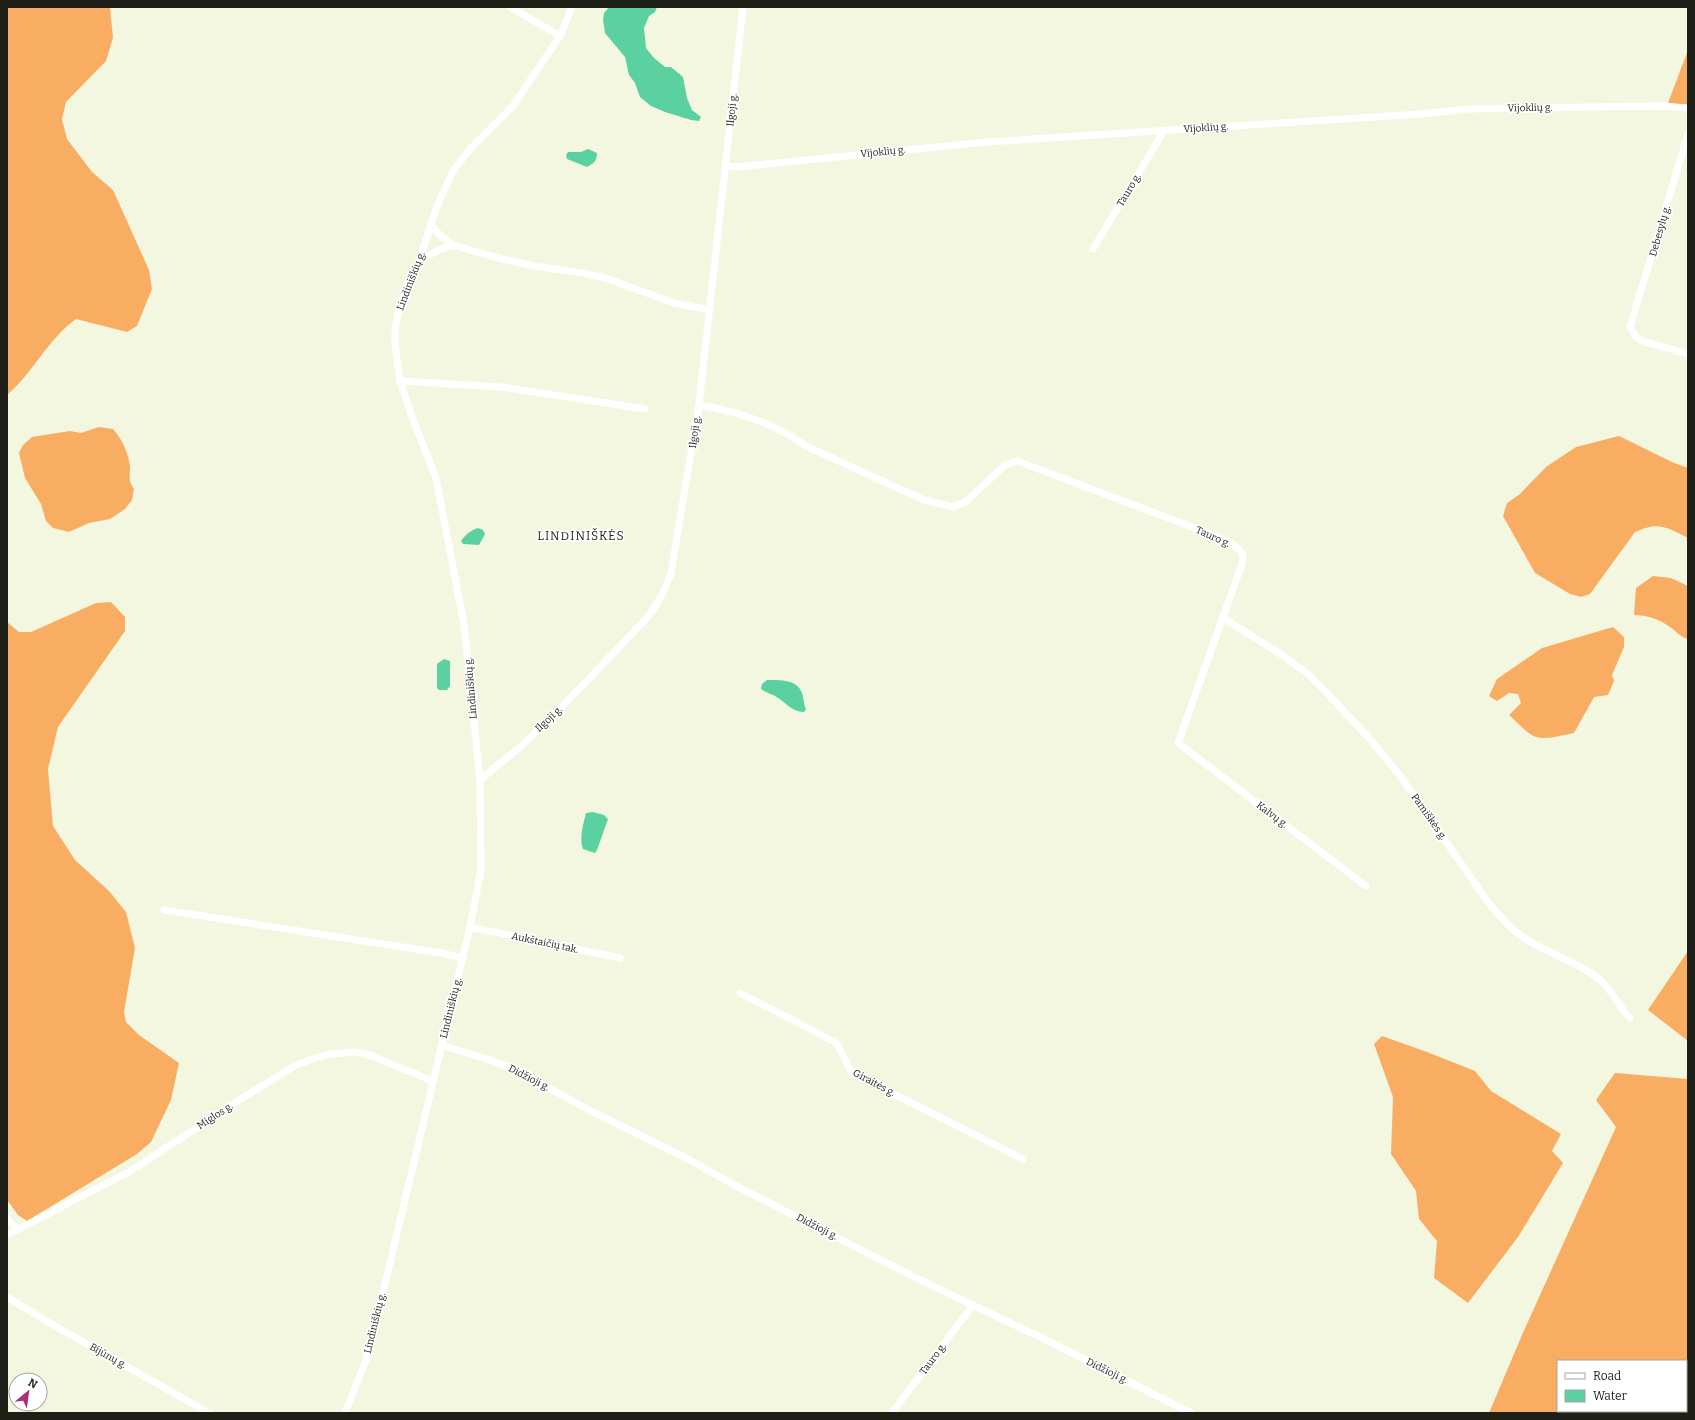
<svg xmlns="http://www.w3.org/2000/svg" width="1695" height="1420" font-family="Bitter,serif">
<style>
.forest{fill:#f8ad63;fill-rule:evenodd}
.water{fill:#5bd0a1}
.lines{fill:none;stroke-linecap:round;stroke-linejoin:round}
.street{stroke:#fff;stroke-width:7}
.labels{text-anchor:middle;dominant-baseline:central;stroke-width:3.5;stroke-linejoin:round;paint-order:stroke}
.street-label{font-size:10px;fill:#1e1f17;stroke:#fff}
.quarter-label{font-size:12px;letter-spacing:1px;fill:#1e1f17;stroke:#fff}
</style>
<rect width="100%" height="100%" fill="#f4f7e0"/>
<!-- forest -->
<g class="forest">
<path d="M7 7H110L113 38 106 61 66 102 62 119 67 139 92 172 113 190 149 270 152 289 137 326 127 332 76 319C48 339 33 373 7 395Z"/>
<polygon points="1688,50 1688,105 1668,103"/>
<path d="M99 427 113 429C122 439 129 454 130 467 130 477 128 481 134 489L132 500 125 509 110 519 89 523 69 532 53 528 46 521 41 504 25 478 19 453 23 445 32 437 70 431 81 433Z"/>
<path d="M1619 436 1672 462 1688 468V538C1666 527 1659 521 1635 532L1590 594 1581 597 1570 594 1535 573 1503 516 1507 503 1520 494 1546 467 1576 447Z"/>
<path d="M1653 576 1671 578 1688 586V639C1681 638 1676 631 1670 627 1659 619 1647 615 1634 615L1636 588Z"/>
<polygon points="111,602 125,617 125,631 58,727 48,769 53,826 75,860 109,891 126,912 135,948 124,1012 126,1022 139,1035 179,1063 171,1100 151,1142 137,1154 27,1221 18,1215 7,1200 7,622 19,632 31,632 96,603"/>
<path d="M1613 627 1624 637V647L1612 675 1614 681 1608 695 1594 697 1574 733C1564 735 1546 740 1536 737 1527 734 1516 721 1509 715L1521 703 1518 694 1509 693 1497 701 1489 696 1497 679 1542 648Z"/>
<polygon points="1688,951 1688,1041 1648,1010"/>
<polygon points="1382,1036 1427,1052 1475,1071 1491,1091 1561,1134 1552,1151 1563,1163 1518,1237 1468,1303 1434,1278 1437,1241 1419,1219 1416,1191 1391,1154 1393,1097 1374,1044"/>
<path d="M1615 1073 1688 1079V1413H1489L1522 1335 1616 1127 1596 1100ZM1558 1361H1686V1411H1558Z"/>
</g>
<!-- water -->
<g class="water">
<polygon points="609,7 657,7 655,12 649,16 644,28 646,48 654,58 665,67 671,67 683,77 687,98 692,110 701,117 699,121 691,120 665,112 651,106 640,97 635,83 629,75 625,57 605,33 603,20 604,13"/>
<path d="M588 149 597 153C597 161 594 163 587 167L567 159 566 155 568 152H581Z"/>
<path d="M478 528 483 530 485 534 479 545 463 544 461 541C465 535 471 530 478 528Z"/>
<polygon points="444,659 450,661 450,686 447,690 439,690 437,688 437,664"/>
<path d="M767 680C778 680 796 679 801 691 804 696 803 703 806 709L804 712C791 712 784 700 773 695 768 693 765 692 761 689L762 684Z"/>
<path d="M593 812 604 815 608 819 597 850 595 853 583 849C579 838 583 825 586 813Z"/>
</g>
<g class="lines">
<!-- street -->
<g class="street">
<polyline points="510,7 560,36"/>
<polyline points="1688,134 1630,327 1637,338 1642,341 1688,354"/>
<polyline points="726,166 736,167 987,142 1421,114 1468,109 1659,106 1688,108"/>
<polyline points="432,226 439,234 453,245 498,258 534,266 583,273 608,279 674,303 710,310"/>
<polyline points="1093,249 1164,131"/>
<path d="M419 262C430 253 440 249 453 245"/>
<polyline points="400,381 502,387 645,409"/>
<path d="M699 405C737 411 775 424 806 446L924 500 953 507 967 501 1005 465 1017 461 1179 522 1229 542 1238 548 1243 556 1242 564 1178 743 1366 886"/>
<path d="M1223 618 1279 653 1308 674 1326 692 1369 738 1398 773 1488 902C1498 914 1507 926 1520 935 1544 953 1576 960 1600 980 1612 990 1618 1006 1630 1018"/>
<path d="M480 780 520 747 560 709 643 622C657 607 664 592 671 573L699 405 743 7"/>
<polyline points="164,910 441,953 463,958"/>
<polyline points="470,927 620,958"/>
<path d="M740 993 835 1042C843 1051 845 1063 852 1073L1023 1159"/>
<polyline points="441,1045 493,1061 518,1071 591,1111 686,1158 740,1188 918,1279 1042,1338 1191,1413"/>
<polyline points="7,1218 17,1229"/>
<polyline points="7,1235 129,1172 244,1097 296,1065 312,1059 330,1054 354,1052 369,1055 433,1081"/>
<polyline points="7,1297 48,1322 209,1413"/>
<polyline points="345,1413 366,1360 390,1263 470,927 481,869 480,780 464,624 436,478 412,417 400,381 395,344 395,330 399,308 405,291 419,262 437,206 453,171 470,149 513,106 560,36 572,7"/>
<polyline points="892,1413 973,1305"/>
</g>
</g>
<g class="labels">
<!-- street labels -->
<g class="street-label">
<text transform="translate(1530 108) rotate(-1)">Vijoklių g.</text>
<text transform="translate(732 110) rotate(-84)">Ilgoji g.</text>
<text transform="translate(1206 128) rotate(-4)">Vijoklių g.</text>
<text transform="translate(883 152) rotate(-6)">Vijoklių g.</text>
<text transform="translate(1129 190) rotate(-59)">Tauro g.</text>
<text transform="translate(1660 231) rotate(-74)">Debesylų g.</text>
<text transform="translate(411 281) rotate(-69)">Lindiniškių g.</text>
<text transform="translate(695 432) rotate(-82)">Ilgoji g.</text>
<text transform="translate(1213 537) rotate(24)">Tauro g.</text>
<text transform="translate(471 688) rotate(-95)">Lindiniškių g.</text>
<text transform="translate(549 719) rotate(-43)">Ilgoji g.</text>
<text transform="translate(1272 815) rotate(37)">Kalvų g.</text>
<text transform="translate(1429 817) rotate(55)">Pamiškės g.</text>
<text transform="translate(545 943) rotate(12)">Aukštaičių tak.</text>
<text transform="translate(451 1008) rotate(-76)">Lindiniškių g.</text>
<text transform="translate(529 1078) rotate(27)">Didžioji g.</text>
<text transform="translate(874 1083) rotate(28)">Giraitės g.</text>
<text transform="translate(215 1116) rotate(-33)">Miglos g.</text>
<text transform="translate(817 1227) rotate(27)">Didžioji g.</text>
<text transform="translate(375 1323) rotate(-76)">Lindiniškių g.</text>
<text transform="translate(108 1356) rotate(29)">Bijūnų g.</text>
<text transform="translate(933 1359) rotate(-53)">Tauro g.</text>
<text transform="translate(1107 1371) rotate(26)">Didžioji g.</text>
</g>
<!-- quarter labels -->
<g class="quarter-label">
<text x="581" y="536">LINDINIŠKĖS</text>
</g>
</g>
<!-- border -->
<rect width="1695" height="1420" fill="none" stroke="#1e1f17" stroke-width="16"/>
<!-- legend -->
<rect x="1557" y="1360" width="130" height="52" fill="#ffffff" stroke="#a5a5a2"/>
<rect x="1565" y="1373" width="20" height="6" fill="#ffffff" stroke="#a5a5a2"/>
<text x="1593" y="1380" font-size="12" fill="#1e1f17">Road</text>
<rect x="1565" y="1390" width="20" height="12" fill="#5bd0a1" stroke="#a5a5a2"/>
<text x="1593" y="1400" font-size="12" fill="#1e1f17">Water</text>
<!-- north arrow -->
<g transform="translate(28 1392) rotate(29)"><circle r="19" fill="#ffffff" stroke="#a5a5a2"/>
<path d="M0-3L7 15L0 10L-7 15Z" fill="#ab2c7a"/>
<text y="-6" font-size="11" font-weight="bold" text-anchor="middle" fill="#1e1f17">N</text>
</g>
</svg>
